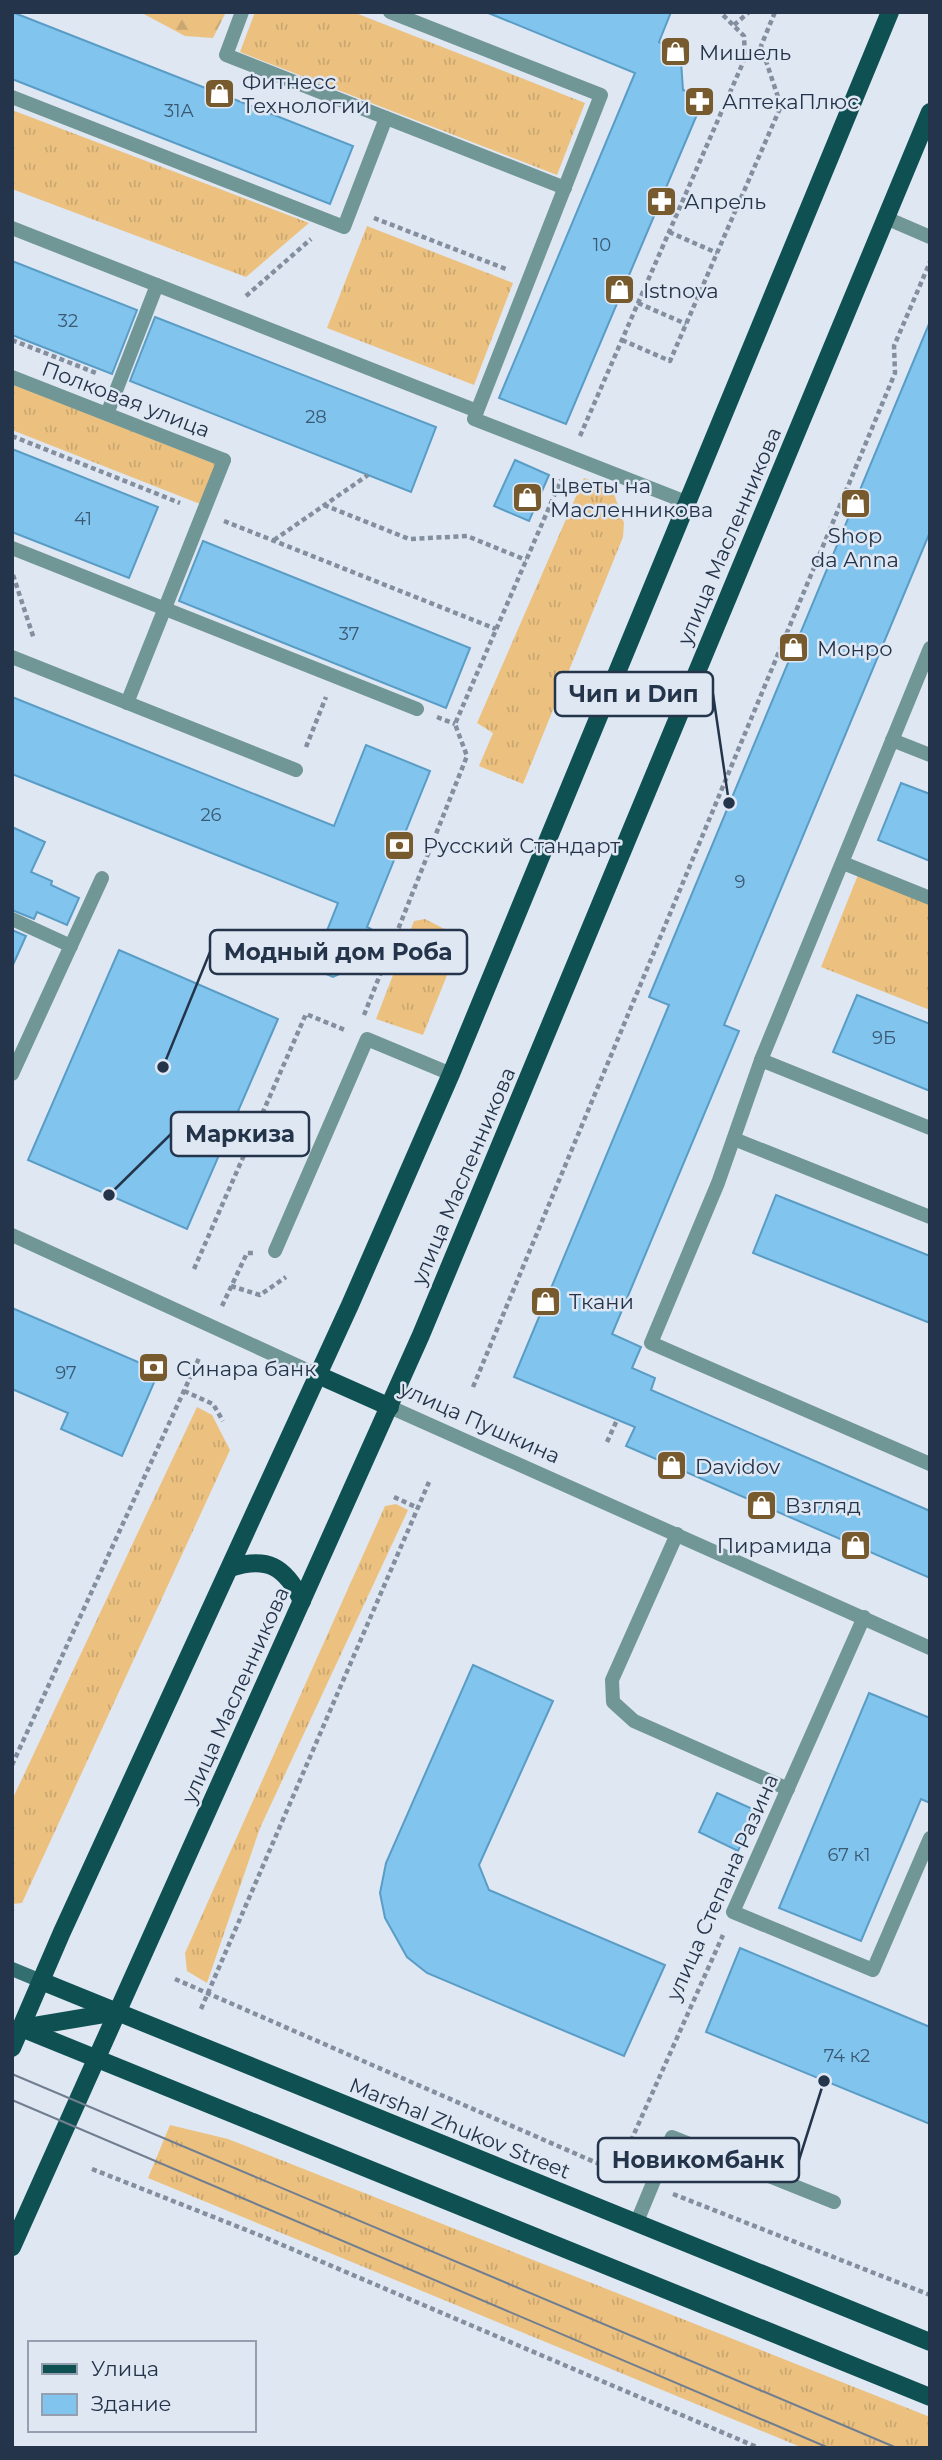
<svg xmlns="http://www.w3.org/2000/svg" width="942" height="2460" font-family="Montserrat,sans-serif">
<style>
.grass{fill:url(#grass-tufts)}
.forest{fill:url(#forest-firs)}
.building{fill:#81c5ef;stroke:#599cc5;stroke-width:2}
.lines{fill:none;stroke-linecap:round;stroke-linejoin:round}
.path{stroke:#838f9f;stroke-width:4.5;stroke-dasharray:5 3.5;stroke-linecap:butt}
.service{stroke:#719696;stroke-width:14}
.minor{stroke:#719696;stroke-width:14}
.tertiary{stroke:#719696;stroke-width:14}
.secondary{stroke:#336f70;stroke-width:14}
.primary{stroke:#0f5152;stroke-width:18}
.tram{stroke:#717e8f;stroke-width:2}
.labels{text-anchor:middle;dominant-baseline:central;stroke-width:5;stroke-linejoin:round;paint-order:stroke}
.number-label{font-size:18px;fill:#3b5873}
.poi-label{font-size:21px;fill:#24344a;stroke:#dfe7f3;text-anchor:start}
.street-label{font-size:21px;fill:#24344a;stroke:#dfe7f3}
.leader{fill:none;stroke:#24344a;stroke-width:2.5}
.callout-dot{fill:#24344a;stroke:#dfe7f3;stroke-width:2.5}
.callout{fill:#dfe7f3;stroke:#24344a;stroke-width:2.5}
.callout-label{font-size:23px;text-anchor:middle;font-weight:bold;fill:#24344a}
</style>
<defs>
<pattern id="grass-tufts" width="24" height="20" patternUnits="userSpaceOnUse" patternTransform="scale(1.75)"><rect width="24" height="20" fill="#ecc180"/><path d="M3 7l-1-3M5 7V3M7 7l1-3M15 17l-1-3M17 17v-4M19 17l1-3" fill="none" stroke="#caa670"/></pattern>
<pattern id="forest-firs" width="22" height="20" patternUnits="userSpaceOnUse" patternTransform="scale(1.75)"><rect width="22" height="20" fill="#ecc180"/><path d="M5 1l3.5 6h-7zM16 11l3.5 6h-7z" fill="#caa670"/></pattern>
</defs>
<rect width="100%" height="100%" fill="#dfe7f3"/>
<!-- grass -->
<g class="grass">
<polygon points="255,12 353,12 585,103 557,175 240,52"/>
<polygon points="12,110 309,223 246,277 12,189"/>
<polygon points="367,226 513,283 474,385 327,328"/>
<polygon points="12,384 216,464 200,504 12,430"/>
<polygon points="584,478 612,488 624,523 623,537 523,784 479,766 493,733 477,723"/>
<polygon points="858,875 930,904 930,1010 821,967"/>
<polygon points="425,919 462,938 423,1035 376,1019 414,921"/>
<polygon points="197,1407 212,1415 230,1450 22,1903 12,1904 12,1800"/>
<polygon points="396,1504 408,1510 260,1828 207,1983 187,1971 185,1953 385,1506"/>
<polygon points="170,2125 228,2139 930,2417 930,2448 803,2448 148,2178"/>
</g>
<!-- forest -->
<polygon class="forest" points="140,12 226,12 213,38 185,36"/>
<!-- building -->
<g class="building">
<polygon points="12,12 353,146 330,204 12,79"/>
<polygon points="486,12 671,12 659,42 676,52 681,61 683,90 704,98 566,424 499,398 635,73"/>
<polygon points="12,261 137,310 112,374 12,335"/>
<polygon points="155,317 436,427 411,492 130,381"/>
<polygon points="929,324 930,532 724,1025 739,1031 612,1334 641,1347 632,1368 655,1378 651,1390 930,1511 930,1578 626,1446 635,1427 514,1377 669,1005 649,997"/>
<polygon points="12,449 158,507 129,578 12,532"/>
<polygon points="515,460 549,475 529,521 494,506"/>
<polygon points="203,541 470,648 446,708 179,601"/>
<polygon points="12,697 334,826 366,745 430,771 367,927 371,929 355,967 333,977 312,968 338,903 12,774"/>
<polygon points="901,783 930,794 930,861 878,840"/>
<polygon points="12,827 45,842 31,872 52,881 51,885 79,898 67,925 37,912 34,919 12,910"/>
<polygon points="12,930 26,936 12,967"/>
<polygon points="119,950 278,1019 187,1229 28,1160"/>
<polygon points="857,995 930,1024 930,1091 833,1052"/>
<polygon points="776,1195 930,1256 930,1323 753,1253"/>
<polygon points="12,1308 159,1371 122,1456 61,1429 68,1413 12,1389"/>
<polygon points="473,1665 553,1701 479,1865 489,1890 665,1965 624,2056 427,1973 407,1957 385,1918 380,1893 386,1863"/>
<polygon points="869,1693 930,1718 930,1803 921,1799 861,1941 779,1908"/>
<polygon points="717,1793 757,1811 738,1851 699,1832"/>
<polygon points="740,1948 930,2027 930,2124 706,2032"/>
</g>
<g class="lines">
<!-- path -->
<g class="path">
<polyline points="734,25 749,12"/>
<polyline points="374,218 506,269"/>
<polyline points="669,232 717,253"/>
<polyline points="246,296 311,239"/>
<polyline points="638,303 686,324"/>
<polyline points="12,340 96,373"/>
<polyline points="622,340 670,361 781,106 761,46 775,12"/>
<polyline points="12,436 180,503"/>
<polyline points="580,436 745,58 744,36 720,12"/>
<polyline points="324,505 409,539 467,536 526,560"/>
<polyline points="224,521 496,629"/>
<polyline points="274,540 368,475"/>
<polyline points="13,575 34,639"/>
<polyline points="437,717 455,724"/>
<polyline points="306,747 326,697"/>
<polyline points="364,1015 467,756 455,724 561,480"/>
<polyline points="194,1269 306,1014 345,1030"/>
<polyline points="231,1286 260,1295 286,1277"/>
<polyline points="222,1306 247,1253 253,1253"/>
<polyline points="473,1387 895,373 894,346 930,262"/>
<polyline points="184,1391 213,1404 223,1421"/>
<polyline points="607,1442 617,1420"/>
<polyline points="394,1497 418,1508"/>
<polyline points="12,1765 200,1356"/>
<polyline points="12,1911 13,1912"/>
<polyline points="175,1979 629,2177"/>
<polyline points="201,2009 429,1482"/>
<polyline points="92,2169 259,2235 759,2448"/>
<polyline points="617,2172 723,1935"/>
<polyline points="673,2194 930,2295"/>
</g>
<!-- service -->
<g class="service">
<polyline points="242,12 226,55 565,188"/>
<polyline points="390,12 601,95 474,419 686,502"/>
<polyline points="12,97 344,227 386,118"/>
<polyline points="886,218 930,237"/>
<polyline points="12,228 477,411"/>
<polyline points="107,414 157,285"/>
<polyline points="12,548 417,709"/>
<polyline points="930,648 761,1060 718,1183 651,1343 930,1464"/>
<polyline points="12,657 296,770"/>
<polyline points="127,703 224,460"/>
<polyline points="892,740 930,755"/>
<polyline points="843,863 930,898"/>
<polyline points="12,919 71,946"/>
<polyline points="761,1060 930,1128"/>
<polyline points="12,1074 102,878"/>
<polyline points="734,1139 930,1217"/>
<polyline points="275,1251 367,1039 451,1074"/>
<polyline points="677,1534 612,1680 613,1702 634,1721 788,1789"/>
<polyline points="864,1617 733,1912 873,1970 930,1838"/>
<polyline points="636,2224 672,2137 834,2202"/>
</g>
<!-- minor -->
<polyline class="minor" points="12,377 224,460"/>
<!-- tertiary -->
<g class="tertiary">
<polyline points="12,1235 318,1375"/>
<polyline points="390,1407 930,1648"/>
</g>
<!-- secondary -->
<polyline class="secondary" points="12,1969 41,1981"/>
<!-- primary -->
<g class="primary">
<polyline points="318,1375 390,1407"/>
<path d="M230 1568C267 1556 285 1566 302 1601"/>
<polyline points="41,1981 930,2342"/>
<polyline points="21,2028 930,2397"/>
<polyline points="21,2028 116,2012"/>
<polyline points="12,2048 62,1932 350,1305 451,1074 890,12"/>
<polyline points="12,2247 421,1335 930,112"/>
</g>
<!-- tram -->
<g class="tram">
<polyline points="12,2074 897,2448"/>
<polyline points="12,2100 829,2448"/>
</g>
</g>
<!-- icons -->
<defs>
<symbol id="shop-square" viewBox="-11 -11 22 22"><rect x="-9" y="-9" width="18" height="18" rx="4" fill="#775b2e" stroke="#dfe7f3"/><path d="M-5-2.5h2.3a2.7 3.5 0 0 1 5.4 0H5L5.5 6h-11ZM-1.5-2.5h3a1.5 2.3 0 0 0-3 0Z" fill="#fff"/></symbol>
<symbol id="pharmacy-square" viewBox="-11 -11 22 22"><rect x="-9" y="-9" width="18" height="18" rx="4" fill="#775b2e" stroke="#dfe7f3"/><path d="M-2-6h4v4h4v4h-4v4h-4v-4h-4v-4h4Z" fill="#fff"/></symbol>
<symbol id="bank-square" viewBox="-11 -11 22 22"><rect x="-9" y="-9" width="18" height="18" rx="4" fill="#775b2e" stroke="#dfe7f3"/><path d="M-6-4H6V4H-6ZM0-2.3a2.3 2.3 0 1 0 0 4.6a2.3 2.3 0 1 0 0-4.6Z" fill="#fff"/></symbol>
</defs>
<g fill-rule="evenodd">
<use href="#shop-square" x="658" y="34" width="35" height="35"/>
<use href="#shop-square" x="202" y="76" width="35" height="35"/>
<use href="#pharmacy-square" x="682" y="84" width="35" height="35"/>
<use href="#pharmacy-square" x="644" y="184" width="35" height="35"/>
<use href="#shop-square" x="602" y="272" width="35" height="35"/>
<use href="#shop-square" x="510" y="480" width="35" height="35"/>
<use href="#shop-square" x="838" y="486" width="35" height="35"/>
<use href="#shop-square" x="776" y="630" width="35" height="35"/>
<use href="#bank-square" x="382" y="828" width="35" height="35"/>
<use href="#shop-square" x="528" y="1284" width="35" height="35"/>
<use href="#bank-square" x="136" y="1350" width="35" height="35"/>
<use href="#shop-square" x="654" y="1448" width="35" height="35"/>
<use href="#shop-square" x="744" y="1488" width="35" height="35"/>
<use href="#shop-square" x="838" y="1528" width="35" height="35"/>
</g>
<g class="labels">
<!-- number labels -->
<g class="number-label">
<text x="179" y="111">31А</text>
<text x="602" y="245">10</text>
<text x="68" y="321">32</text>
<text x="316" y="417">28</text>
<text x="83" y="519">41</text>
<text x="349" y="634">37</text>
<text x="211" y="815">26</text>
<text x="740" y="882">9</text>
<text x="884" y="1038">9Б</text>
<text x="66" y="1373">97</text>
<text x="849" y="1855">67 к1</text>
<text x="847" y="2056">74 к2</text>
</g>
<!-- poi labels -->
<g class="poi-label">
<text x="699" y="52">Мишель</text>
<text x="242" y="81">Фитнесс<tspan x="242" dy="24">Технологии</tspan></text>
<text x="722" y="101">АптекаПлюс</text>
<text x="684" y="201">Апрель</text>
<text x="643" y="290">Istnova</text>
<text x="550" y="485">Цветы на<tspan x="550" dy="24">Масленникова</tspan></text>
<text x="855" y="535" text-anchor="middle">Shop<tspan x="855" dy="24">da Anna</tspan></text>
<text x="817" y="648">Монро</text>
<text x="423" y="845">Русский Стандарт</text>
<text x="569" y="1301">Ткани</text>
<text x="176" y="1368">Синара банк</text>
<text x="695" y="1466">Davidov</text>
<text x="785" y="1505">Взгляд</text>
<text x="832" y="1545" text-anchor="end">Пирамида</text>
</g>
<!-- street labels -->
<g class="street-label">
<text transform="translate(126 399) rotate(21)">Полковая улица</text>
<text transform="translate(729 536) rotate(-67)">улица Масленникова</text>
<text transform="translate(463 1176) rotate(-67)">улица Масленникова</text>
<text transform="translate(480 1422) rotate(24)">улица Пушкина</text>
<text transform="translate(235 1695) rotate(-66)">улица Масленникова</text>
<text transform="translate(722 1887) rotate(-66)">улица Степана Разина</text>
<text transform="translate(460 2128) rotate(22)">Marshal Zhukov Street</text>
</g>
</g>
<!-- callouts -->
<path class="leader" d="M729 803L713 694M163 1067L210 952M109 1195L171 1134M824 2081L799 2160"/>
<g class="callout-dot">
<circle cx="729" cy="803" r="7"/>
<circle cx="163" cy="1067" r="7"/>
<circle cx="109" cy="1195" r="7"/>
<circle cx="824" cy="2081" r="7"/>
</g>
<g class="callout">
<rect x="555" y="672" width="158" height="44" rx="7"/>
<rect x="210" y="930" width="257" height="44" rx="7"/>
<rect x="171" y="1112" width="138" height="44" rx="7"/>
<rect x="598" y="2138" width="201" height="44" rx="7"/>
</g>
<g class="callout-label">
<text x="634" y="702">Чип и Dип</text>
<text x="338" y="960">Модный дом Роба</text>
<text x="240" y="1142">Маркиза</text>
<text x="698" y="2168">Новикомбанк</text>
</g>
<!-- border -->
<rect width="942" height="2460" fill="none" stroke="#24344a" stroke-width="28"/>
<!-- legend -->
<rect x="28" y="2341" width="228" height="91" fill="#dfe7f3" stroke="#949faf" stroke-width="2"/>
<rect x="42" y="2364" width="35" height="10" fill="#0f5152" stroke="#949faf" stroke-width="2"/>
<text x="91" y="2376" font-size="21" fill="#24344a">Улица</text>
<rect x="42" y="2394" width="35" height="21" fill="#81c5ef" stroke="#949faf" stroke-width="2"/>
<text x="91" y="2411" font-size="21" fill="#24344a">Здание</text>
</svg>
